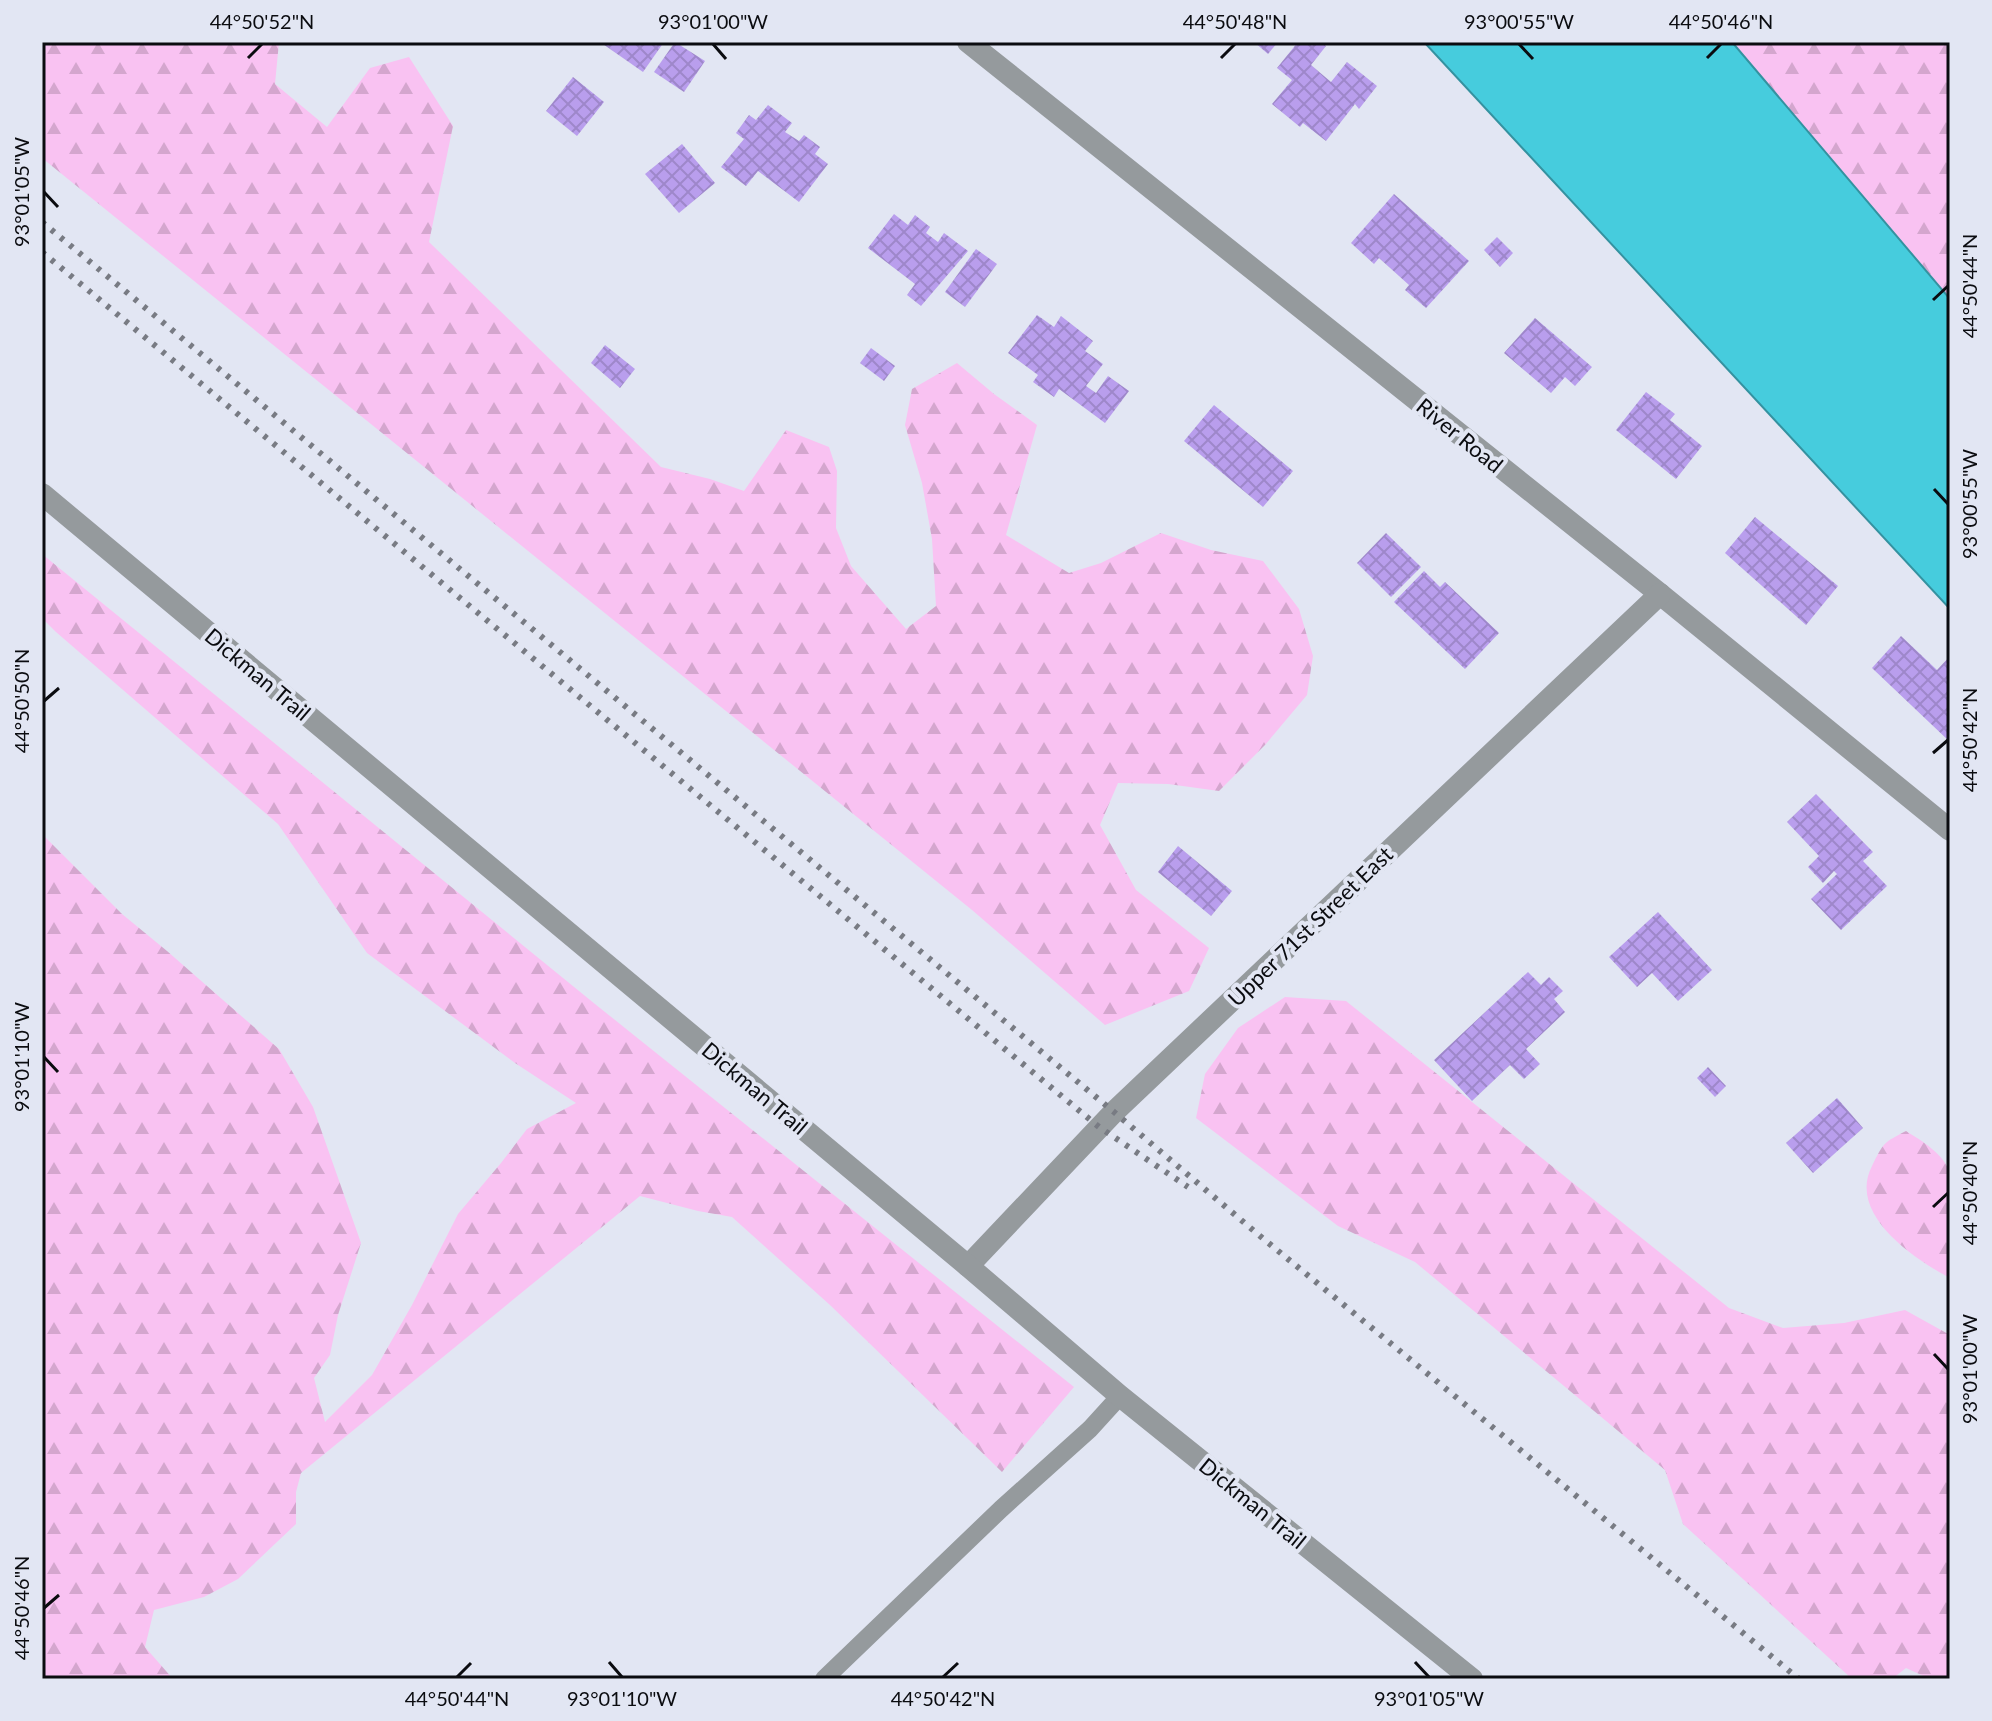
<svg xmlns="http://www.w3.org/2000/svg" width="1992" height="1721" font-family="Lato,sans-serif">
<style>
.forest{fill:url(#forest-firs)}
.water{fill:#46ccdd;stroke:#3492a0;stroke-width:2}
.building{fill:url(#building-cross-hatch)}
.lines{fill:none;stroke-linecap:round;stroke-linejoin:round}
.service{stroke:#959a9d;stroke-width:18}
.minor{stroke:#959a9d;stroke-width:22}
.tertiary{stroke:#959a9d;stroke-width:22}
.rail{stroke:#787b83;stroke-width:6;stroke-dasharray:4 8;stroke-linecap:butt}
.ticks{fill:none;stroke:#0b0c10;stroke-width:3}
.labels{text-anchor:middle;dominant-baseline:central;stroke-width:8;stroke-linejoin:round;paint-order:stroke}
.street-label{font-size:22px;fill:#0b0c10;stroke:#e2e6f3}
.neatline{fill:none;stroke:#0b0c10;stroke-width:3}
.ticks-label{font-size:20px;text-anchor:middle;fill:#0b0c10}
</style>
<defs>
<pattern id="forest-firs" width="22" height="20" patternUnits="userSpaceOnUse" patternTransform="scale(2)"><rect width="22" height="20" fill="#f9c2f2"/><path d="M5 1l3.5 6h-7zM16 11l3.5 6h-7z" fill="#d4a6ce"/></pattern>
<pattern id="building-cross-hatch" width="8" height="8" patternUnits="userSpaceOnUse" patternTransform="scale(2)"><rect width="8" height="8" fill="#b99eed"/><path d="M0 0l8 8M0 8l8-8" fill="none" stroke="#9e87ca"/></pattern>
</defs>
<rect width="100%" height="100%" fill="#e2e6f3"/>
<!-- forest -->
<g class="forest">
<polygon points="42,42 279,42 275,84 327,127 370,68 409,57 453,126 429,242 661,467 710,479 744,491 786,430 829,447 837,471 836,528 851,566 906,629 936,606 932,539 922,483 905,425 912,389 957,363 994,394 1037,425 1006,535 1069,573 1101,563 1161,533 1211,550 1263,561 1299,609 1313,656 1307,695 1265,745 1219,791 1168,784 1118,783 1100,825 1136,890 1209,948 1189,991 1105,1025 972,910 42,158"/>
<polygon points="1732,42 1950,42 1950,299"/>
<polygon points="42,554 595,1004 1074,1387 1002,1472 830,1305 732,1217 698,1211 640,1196 301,1473 296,1492 296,1524 238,1579 204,1597 154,1610 145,1647 173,1679 42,1679 42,834 122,914 167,951 279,1049 313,1107 361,1243 338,1315 330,1355 314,1378 325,1422 372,1375 412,1305 458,1214 501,1163 527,1129 576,1103 515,1063 367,953 278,824 56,632 42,618"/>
<polygon points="1285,997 1346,1001 1729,1308 1783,1328 1844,1323 1905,1310 1950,1335 1950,1679 1930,1679 1906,1668 1892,1679 1852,1679 1683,1524 1665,1470 1415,1262 1338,1226 1196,1118 1205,1074 1238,1028"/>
<path d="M1906 1131C1922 1141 1944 1154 1950 1173V1278C1914 1259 1847 1214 1872 1166 1884 1142 1883 1143 1906 1131Z"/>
</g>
<!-- water -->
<polygon class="water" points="1424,42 1732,42 1950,299 1950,609"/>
<!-- building -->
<g class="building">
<polygon points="600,42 664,42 643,72"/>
<polygon points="675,42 705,61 684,92 654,72"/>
<polygon points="1254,42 1278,42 1268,54"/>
<polygon points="1298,42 1321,42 1326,46 1311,65 1331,82 1347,62 1377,86 1359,109 1355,104 1326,141 1303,123 1300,127 1272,104 1292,80 1277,68"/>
<polygon points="573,77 604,102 577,136 546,111"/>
<polygon points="768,105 792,123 785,132 799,141 804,135 820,147 815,154 828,164 799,202 758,171 746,186 721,167 744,139 736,133 749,115 756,120"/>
<polygon points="682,144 715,183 679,213 645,174"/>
<polygon points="1394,194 1469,261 1426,308 1405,290 1409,285 1379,258 1374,264 1351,243"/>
<polygon points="894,214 908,225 915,215 930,227 926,233 938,242 944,233 968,251 921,306 907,295 915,284 868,248"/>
<polygon points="1497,237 1513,253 1500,267 1484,250"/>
<polygon points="976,249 997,264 965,307 945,292"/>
<polygon points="1037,315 1054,327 1061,316 1093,341 1085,351 1103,364 1086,386 1096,393 1108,376 1129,391 1105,423 1059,389 1054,397 1033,382 1038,375 1008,353"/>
<polygon points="1535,318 1592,367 1575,386 1565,377 1551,393 1504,353"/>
<polygon points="605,345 635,369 620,388 591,363"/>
<polygon points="871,348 895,366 884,381 860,363"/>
<polygon points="1646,392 1675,414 1670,420 1702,446 1676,479 1616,430"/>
<polygon points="1214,405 1293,471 1263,507 1184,441"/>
<polygon points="1755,517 1838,586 1806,625 1725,553"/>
<polygon points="1386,533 1421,567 1391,597 1357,563"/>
<polygon points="1424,571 1440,587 1445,582 1499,633 1465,669 1394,602"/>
<polygon points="1901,636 1937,670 1950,656 1950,742 1872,668"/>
<polygon points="1816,794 1873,852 1863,861 1887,886 1841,930 1811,899 1837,874 1834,871 1823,883 1808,867 1819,856 1787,822"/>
<polygon points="1178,846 1232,891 1211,916 1158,872"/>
<polygon points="1658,912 1712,970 1678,1001 1652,973 1637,987 1609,957"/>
<polygon points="1528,972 1541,985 1549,977 1563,991 1554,999 1565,1012 1526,1049 1540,1064 1524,1079 1510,1065 1472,1101 1434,1060"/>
<polygon points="1708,1067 1726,1086 1715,1097 1697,1078"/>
<polygon points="1837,1098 1863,1128 1813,1173 1786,1143"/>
</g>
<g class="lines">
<!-- service -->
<polyline class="service" points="824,1679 1001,1509 1090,1429 1120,1396"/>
<!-- minor -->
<g class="minor">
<polyline points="968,42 1660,594 1950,830"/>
<polyline points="968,1266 1114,1112 1660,594"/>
</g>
<!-- tertiary -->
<polyline class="tertiary" points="42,494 968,1266 1120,1396 1472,1679"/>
<!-- rail -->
<g class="rail">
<polyline points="42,222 1114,1112 1260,1236 1799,1679"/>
<polyline points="42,252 1099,1127 1188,1187"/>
</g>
</g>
<!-- ticks -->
<path class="ticks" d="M713 44 726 59M1519 44 1533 59M248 58 262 44M1221 58 1235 44M1707 58 1721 44M44 192 58 207M1933 300 1948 286M1934 489 1948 504M44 701 59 688M1933 753 1948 740M44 1057 58 1072M1933 1207 1948 1193M1934 1354 1948 1369M44 1608 59 1595M609 1662 622 1677M1415 1662 1429 1677M457 1677 471 1663M943 1677 958 1663"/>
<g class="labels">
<!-- street labels -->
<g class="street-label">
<text transform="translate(1460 435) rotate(39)">River Road</text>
<text transform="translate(258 674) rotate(40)">Dickman Trail</text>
<text transform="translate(1310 926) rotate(-44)">Upper 71st Street East</text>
<text transform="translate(755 1088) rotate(40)">Dickman Trail</text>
<text transform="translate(1253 1503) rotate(39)">Dickman Trail</text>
</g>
</g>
<!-- border -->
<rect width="1992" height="1721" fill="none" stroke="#e2e6f3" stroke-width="88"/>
<rect x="44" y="44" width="1904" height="1633" class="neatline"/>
<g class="ticks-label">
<text x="262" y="29">44°50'52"N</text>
<text x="713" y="29">93°01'00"W</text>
<text x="1235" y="29">44°50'48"N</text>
<text x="1519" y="29">93°00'55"W</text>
<text x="1721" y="29">44°50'46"N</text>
<text transform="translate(22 192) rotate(-90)" y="7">93°01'05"W</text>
<text transform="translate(1970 286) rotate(-90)" y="7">44°50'44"N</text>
<text transform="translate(1970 504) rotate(-90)" y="7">93°00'55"W</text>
<text transform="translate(22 701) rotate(-90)" y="7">44°50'50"N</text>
<text transform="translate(1970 740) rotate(-90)" y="7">44°50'42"N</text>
<text transform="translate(22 1057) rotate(-90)" y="7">93°01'10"W</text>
<text transform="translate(1970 1193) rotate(-90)" y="7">44°50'40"N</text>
<text transform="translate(1970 1369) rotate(-90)" y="7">93°01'00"W</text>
<text transform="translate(22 1608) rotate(-90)" y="7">44°50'46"N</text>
<text x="457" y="1706">44°50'44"N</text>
<text x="622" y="1706">93°01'10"W</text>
<text x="943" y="1706">44°50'42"N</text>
<text x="1429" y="1706">93°01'05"W</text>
</g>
</svg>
